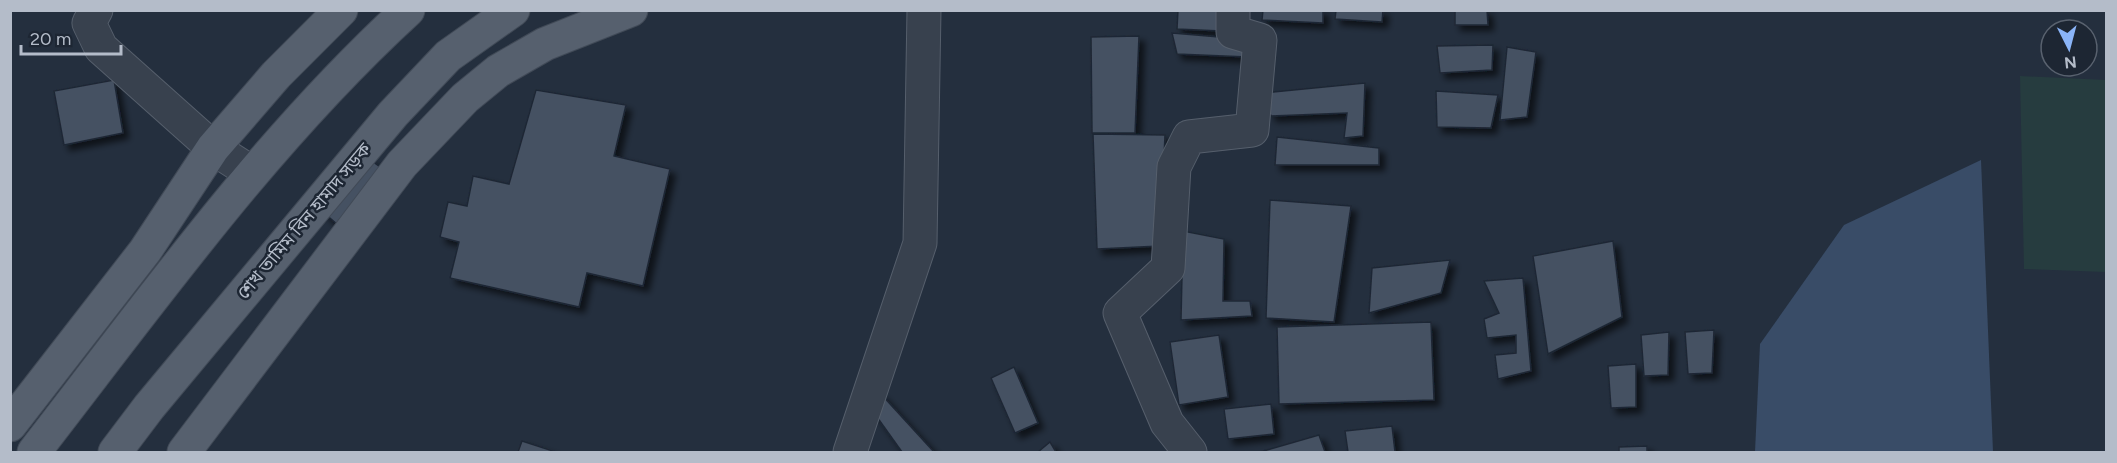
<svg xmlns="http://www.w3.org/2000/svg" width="2117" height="463" font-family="Figtree,'Noto Sans Bengali',sans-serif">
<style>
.green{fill:#263c3f}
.water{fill:#394c67}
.building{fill:#455162;stroke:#1f2835;stroke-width:1.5;filter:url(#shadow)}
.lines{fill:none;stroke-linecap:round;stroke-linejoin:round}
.minor-casing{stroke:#565f6c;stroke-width:35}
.major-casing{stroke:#414a57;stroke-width:35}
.minor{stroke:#38414e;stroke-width:33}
.major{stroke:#56606e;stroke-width:33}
.labels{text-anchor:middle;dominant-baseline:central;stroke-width:5;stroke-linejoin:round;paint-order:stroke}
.street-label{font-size:18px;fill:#b4bcc9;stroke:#1d2633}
</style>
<defs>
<filter id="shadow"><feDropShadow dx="5.5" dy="5.5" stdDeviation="3" flood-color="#0009"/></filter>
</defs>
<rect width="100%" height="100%" fill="#242f3e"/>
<!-- green -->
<polygon class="green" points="2020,76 2106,80 2106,272 2024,269"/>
<!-- water -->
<polygon class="water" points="1981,160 1993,452 1755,452 1760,344 1844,225"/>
<!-- building -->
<g class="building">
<polygon points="1178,10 1220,10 1221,31 1177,29"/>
<polygon points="1263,10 1323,10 1323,23 1262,20"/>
<polygon points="1336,10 1383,10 1382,22 1335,19"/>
<polygon points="1455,10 1487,10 1488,25 1455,25"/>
<polygon points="1172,33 1219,37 1247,49 1248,57 1177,54"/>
<polygon points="1139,36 1135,133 1092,133 1091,37"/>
<polygon points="1493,45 1492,70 1440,73 1437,46"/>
<polygon points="1507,47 1536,52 1527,117 1500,120"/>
<polygon points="114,80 123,133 64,145 54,91"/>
<polygon points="1365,83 1363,136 1344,138 1347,113 1271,116 1263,93"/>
<polygon points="536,90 626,105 614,156 670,169 643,286 587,273 579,307 450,278 459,242 440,237 448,202 467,206 473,176 509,184"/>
<polygon points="1436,91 1498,95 1491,128 1437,127"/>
<polygon points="1093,134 1165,135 1160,246 1097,249"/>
<polygon points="1277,137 1379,148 1379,165 1275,165"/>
<polygon points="368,158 384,170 338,225 323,212"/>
<polygon points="1270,200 1351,206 1334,322 1266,318"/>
<polygon points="1183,231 1224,239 1223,301 1250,301 1252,316 1181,320"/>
<polygon points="1613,241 1622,317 1548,354 1533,256"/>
<polygon points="1450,260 1441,293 1369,313 1372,268"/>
<polygon points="1523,278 1531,371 1498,379 1495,355 1516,353 1516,335 1487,338 1484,319 1499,313 1484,281"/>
<polygon points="1431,322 1434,400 1279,404 1277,327"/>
<polygon points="1714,330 1712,373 1688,374 1685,332"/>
<polygon points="1669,332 1668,375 1644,376 1641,335"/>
<polygon points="1219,335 1228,397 1179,405 1170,342"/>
<polygon points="1636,364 1636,407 1611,408 1608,366"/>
<polygon points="1014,367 1038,423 1015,433 991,378"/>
<polygon points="880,393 934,452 902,452 872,410"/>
<polygon points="1271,404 1274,434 1228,439 1224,409"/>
<polygon points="1392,426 1395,452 1348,452 1345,431"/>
<polygon points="1319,435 1325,452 1260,452"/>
<polygon points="522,441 553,451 552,452 518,452"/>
<polygon points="1050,442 1056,452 1038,452"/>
<polygon points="1647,446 1647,452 1619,452 1619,447"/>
</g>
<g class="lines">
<defs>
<g id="minor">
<polyline points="96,10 89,23 101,48 213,148 252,173"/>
<polyline points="850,452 920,243 924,10"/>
<polyline points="1190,452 1167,423 1120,313 1168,268 1174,167 1189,137 1252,130 1260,40 1233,32 1233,10"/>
</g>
<g id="major">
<polyline points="10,425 145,251 213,148 276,75 341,10"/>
<path d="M34 452C152 300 265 141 408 10"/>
<polyline points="115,452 149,407 393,114 448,56 513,10"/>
<polyline points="184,452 402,164 465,98 498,71 545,44 631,10"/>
</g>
</defs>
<!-- minor casing -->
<use href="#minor" class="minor-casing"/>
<!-- major casing -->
<use href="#major" class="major-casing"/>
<!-- minor -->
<use href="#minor" class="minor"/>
<!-- major -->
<use href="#major" class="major"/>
</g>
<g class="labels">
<!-- street labels -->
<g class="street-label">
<text transform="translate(304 221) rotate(-50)">শেখ তামিম বিন হামাদ সড়ক</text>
</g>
</g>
<!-- border -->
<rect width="2117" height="463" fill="none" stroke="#b4bcc9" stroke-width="24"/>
<!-- north arrow -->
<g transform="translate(2069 48) rotate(174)"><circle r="28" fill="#1d2633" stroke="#59626f" stroke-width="1.5"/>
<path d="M0-4.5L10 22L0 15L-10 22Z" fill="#8ab4f8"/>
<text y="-9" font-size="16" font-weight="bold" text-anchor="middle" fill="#b4bcc9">N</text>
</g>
<!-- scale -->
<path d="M21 45v9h100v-9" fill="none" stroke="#b4bcc9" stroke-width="3"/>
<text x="30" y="45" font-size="18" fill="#b4bcc9" stroke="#1d2633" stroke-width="4.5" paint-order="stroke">20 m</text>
</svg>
